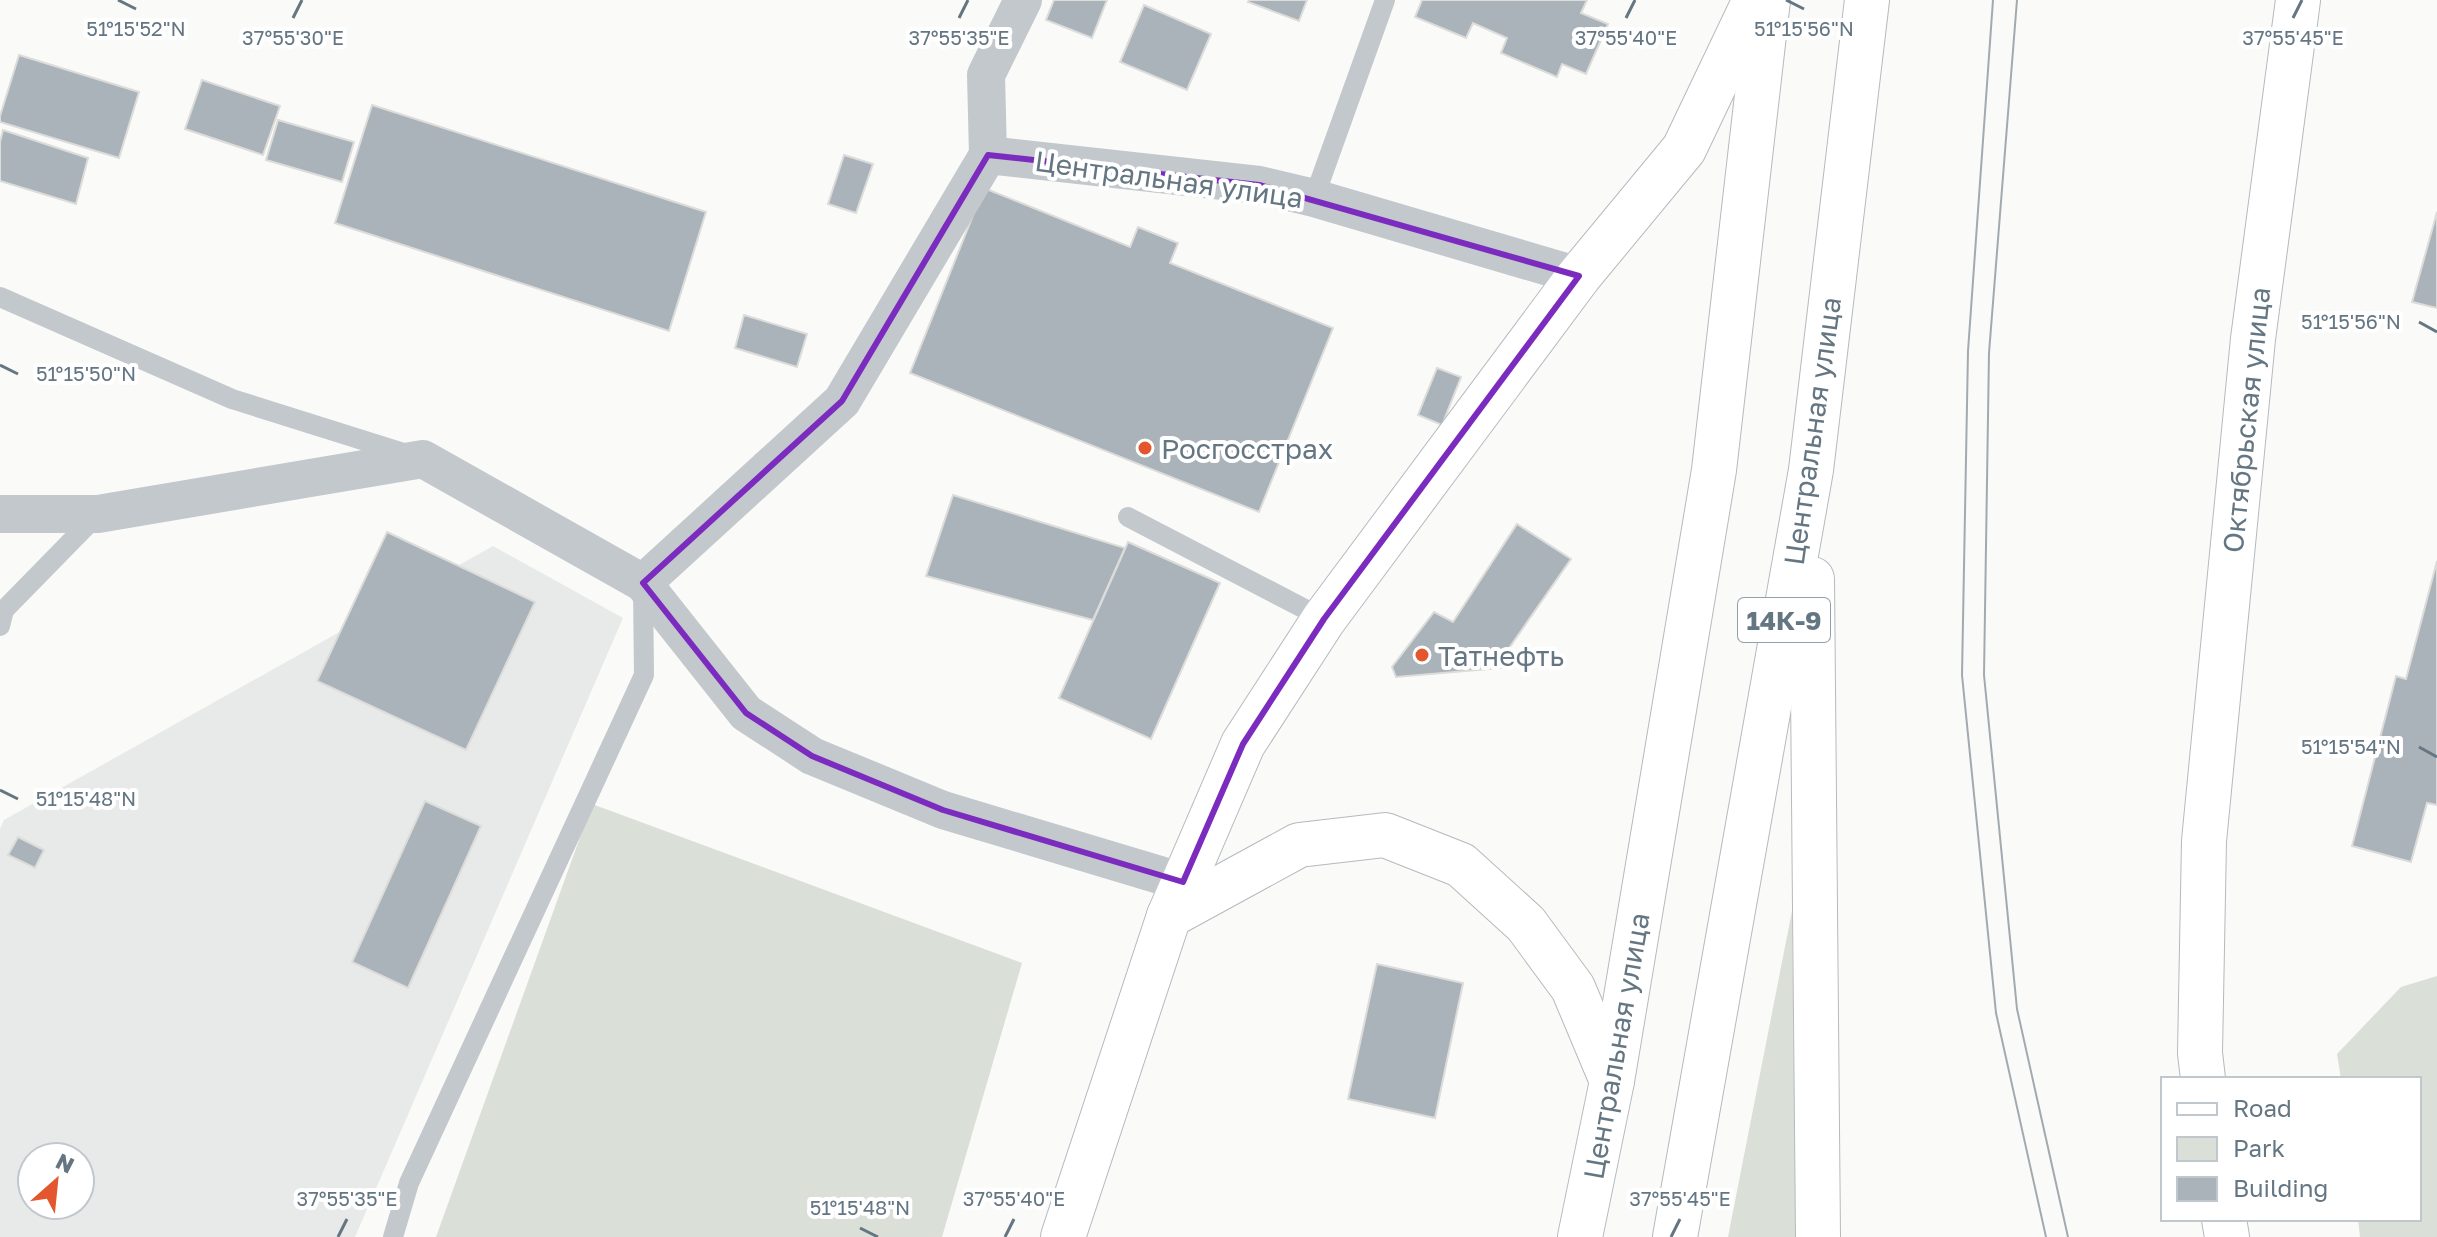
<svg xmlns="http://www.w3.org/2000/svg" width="2437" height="1237" font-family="'Golos Text',sans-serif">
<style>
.built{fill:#e8e9e9;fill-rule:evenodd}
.green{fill:#dadfd7}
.building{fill:#aab3b9;stroke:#dcdcda;stroke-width:2}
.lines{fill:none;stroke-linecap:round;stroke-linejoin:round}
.secondary-casing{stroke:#b3babf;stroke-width:46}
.primary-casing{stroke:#b5babe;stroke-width:46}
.lane{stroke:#c3c8cc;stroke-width:20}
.street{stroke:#c3c8cc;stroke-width:38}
.secondary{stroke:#fff;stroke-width:44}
.primary{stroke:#fff;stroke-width:44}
.tram{stroke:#a2aab0;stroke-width:2}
.marked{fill:none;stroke:#7b2cbf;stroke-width:6;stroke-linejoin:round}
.ticks{fill:none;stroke:#657683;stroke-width:3}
.poi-dot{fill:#e4572e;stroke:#fff;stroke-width:3}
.labels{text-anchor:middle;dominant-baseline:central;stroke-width:8;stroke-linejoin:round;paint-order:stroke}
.shield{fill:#fff;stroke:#939fa8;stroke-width:2}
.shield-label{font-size:26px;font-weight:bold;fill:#657683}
.street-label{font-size:28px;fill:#657683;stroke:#fff}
.poi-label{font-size:28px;fill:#657683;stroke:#fff;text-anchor:start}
.ticks-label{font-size:20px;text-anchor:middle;fill:#657683;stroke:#fff;stroke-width:8;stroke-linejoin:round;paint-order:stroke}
</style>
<rect width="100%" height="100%" fill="#fafaf8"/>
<!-- built -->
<path class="built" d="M493 546 623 618 355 1237H0V829L4 820ZM32 1157H80V1205H32Z"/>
<!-- green -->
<g class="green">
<polygon points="592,804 1022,963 942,1237 436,1237"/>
<polygon points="1792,911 1796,1237 1728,1237"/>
<polygon points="2437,976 2437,1237 2360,1237 2358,1219 2419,1219 2419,1079 2341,1079 2337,1054 2401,987"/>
</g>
<!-- building -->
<g class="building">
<polygon points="1054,0 1107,0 1092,38 1046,20"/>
<polygon points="1249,0 1307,0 1299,21 1248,2"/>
<polygon points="1422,0 1587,0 1581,13 1608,24 1586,74 1562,64 1557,77 1501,53 1507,38 1473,23 1466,38 1415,17"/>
<polygon points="1144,5 1211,34 1187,90 1120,62"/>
<polygon points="19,55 139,92 119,158 0,122 0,116"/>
<polygon points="202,80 280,106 263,155 185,129"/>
<polygon points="372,105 706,212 669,331 335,223"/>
<polygon points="278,120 354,142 342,182 266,160"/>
<polygon points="3,130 88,158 76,204 0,181 0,142"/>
<polygon points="844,155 873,164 856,213 828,204"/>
<polygon points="984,188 1130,247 1138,227 1178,243 1170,263 1333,328 1259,512 910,373"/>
<polygon points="2437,212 2437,308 2412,302"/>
<polygon points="744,315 807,334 797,367 735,348"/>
<polygon points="1437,368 1461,377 1442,425 1418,415"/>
<polygon points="953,495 1125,548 1093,620 926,576"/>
<polygon points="1517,524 1571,559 1500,661 1512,667 1396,677 1392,667 1434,612 1453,622"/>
<polygon points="387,532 535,602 466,750 317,681"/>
<polygon points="1128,542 1220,583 1151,739 1059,698"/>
<polygon points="2437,561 2437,805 2427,803 2411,862 2352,846 2396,676 2406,679"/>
<polygon points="425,801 481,826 408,988 352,962"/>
<polygon points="18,837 44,850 35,868 8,855"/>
<polygon points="1377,964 1463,983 1435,1118 1348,1099"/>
</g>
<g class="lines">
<defs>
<g id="secondary">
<polyline points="2203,1079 2200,1053 2204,841 2253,339 2298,0"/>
<polyline points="2224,1219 2227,1237"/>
</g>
<g id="primary">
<polyline points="1812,579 1818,1237"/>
<polyline points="1169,916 1299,845 1385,835 1461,865 1526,924 1573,988 1612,1081"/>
<polyline points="1063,1237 1169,916 1243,744 1324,619 1579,276 1684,149 1755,0"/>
<polyline points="1580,1237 1612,1081 1714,470 1768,0"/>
<polyline points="1675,1237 1811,470 1867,0"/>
</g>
</defs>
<!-- secondary casing -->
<use href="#secondary" class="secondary-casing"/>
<!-- primary casing -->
<use href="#primary" class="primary-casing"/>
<!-- lane -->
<g class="lane">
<polyline points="1314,198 1385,0"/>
<polyline points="0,297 232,399 410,455"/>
<polyline points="1128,517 1324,619"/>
<polyline points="0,626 4,610 98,514"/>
<polyline points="393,1237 409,1183 644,675 643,587"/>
</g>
<!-- street -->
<g class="street">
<polyline points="988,155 1259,185 1314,198 1579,276"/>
<polyline points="0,514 98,514 423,459 643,583 746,713 812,756 943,810 1183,882"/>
<polyline points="643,583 842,401 988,155 986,75 1023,0"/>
</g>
<!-- secondary -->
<use href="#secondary" class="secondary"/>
<!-- primary -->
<use href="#primary" class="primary"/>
<!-- tram -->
<g class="tram">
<polyline points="1993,0 1968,351 1962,675 1996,1013 2046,1237"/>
<polyline points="2017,0 1989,353 1984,675 2017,1009 2068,1237"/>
</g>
</g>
<!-- marked area -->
<path class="marked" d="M988 155 1259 185 1579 276 1324 619 1243 744 1183 882 943 810 812 756 746 713 643 583 842 401Z"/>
<!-- ticks -->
<path class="ticks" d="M118 0 136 9M1786 0 1804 9M293 18 302 0M959 18 968 0M1626 18 1635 0M2293 18 2302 0M2419 322 2437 332M0 365 18 374M2419 747 2437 757M0 790 18 799M860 1228 878 1237M338 1237 347 1219M1005 1237 1014 1219M1671 1237 1680 1219"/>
<!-- markers -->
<g class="poi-dot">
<circle cx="1145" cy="448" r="8"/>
<circle cx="1422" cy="655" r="8"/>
</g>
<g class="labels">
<!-- shield labels -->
<rect class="shield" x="1738" y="598" width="92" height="44" rx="6"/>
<g class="shield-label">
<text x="1784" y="620">14К-9</text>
</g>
<!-- street labels -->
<g class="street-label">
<text transform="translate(1169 179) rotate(8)">Центральная улица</text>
<text transform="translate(2246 420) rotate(-84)">Октябрьская улица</text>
<text transform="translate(1812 431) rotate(-82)">Центральная улица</text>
<text transform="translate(1616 1046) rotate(-80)">Центральная улица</text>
</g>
<!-- poi labels -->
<g class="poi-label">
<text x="1161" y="448">Росгосстрах</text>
<text x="1438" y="655">Татнефть</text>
</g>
</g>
<g class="ticks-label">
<text x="136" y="36">51°15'52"N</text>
<text x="1804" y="36">51°15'56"N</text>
<text x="293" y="45">37°55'30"E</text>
<text x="959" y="45">37°55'35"E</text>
<text x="1626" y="45">37°55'40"E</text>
<text x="2293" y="45">37°55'45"E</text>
<text x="2351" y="329">51°15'56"N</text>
<text x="86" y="381">51°15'50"N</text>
<text x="2351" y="754">51°15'54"N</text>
<text x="86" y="806">51°15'48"N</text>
<text x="347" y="1206">37°55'35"E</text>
<text x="1014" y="1206">37°55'40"E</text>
<text x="1680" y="1206">37°55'45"E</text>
<text x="860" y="1215">51°15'48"N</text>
</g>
<!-- legend -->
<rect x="2161" y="1077" width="260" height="144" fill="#ffffff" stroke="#c1c8cd" stroke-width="2"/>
<rect x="2177" y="1103" width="40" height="12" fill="#ffffff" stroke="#c1c8cd" stroke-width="2"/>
<text x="2233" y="1117" font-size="24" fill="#657683">Road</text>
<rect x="2177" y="1137" width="40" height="24" fill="#dadfd7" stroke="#c1c8cd" stroke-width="2"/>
<text x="2233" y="1157" font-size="24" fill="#657683">Park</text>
<rect x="2177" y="1177" width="40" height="24" fill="#aab3b9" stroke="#c1c8cd" stroke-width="2"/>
<text x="2233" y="1197" font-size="24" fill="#657683">Building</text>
<!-- north arrow -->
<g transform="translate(56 1181) rotate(27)"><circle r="38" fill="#ffffff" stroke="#c1c8cd" stroke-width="2"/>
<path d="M0-6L14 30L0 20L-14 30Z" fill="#e4572e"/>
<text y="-12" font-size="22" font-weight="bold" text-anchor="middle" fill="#657683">N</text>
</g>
</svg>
